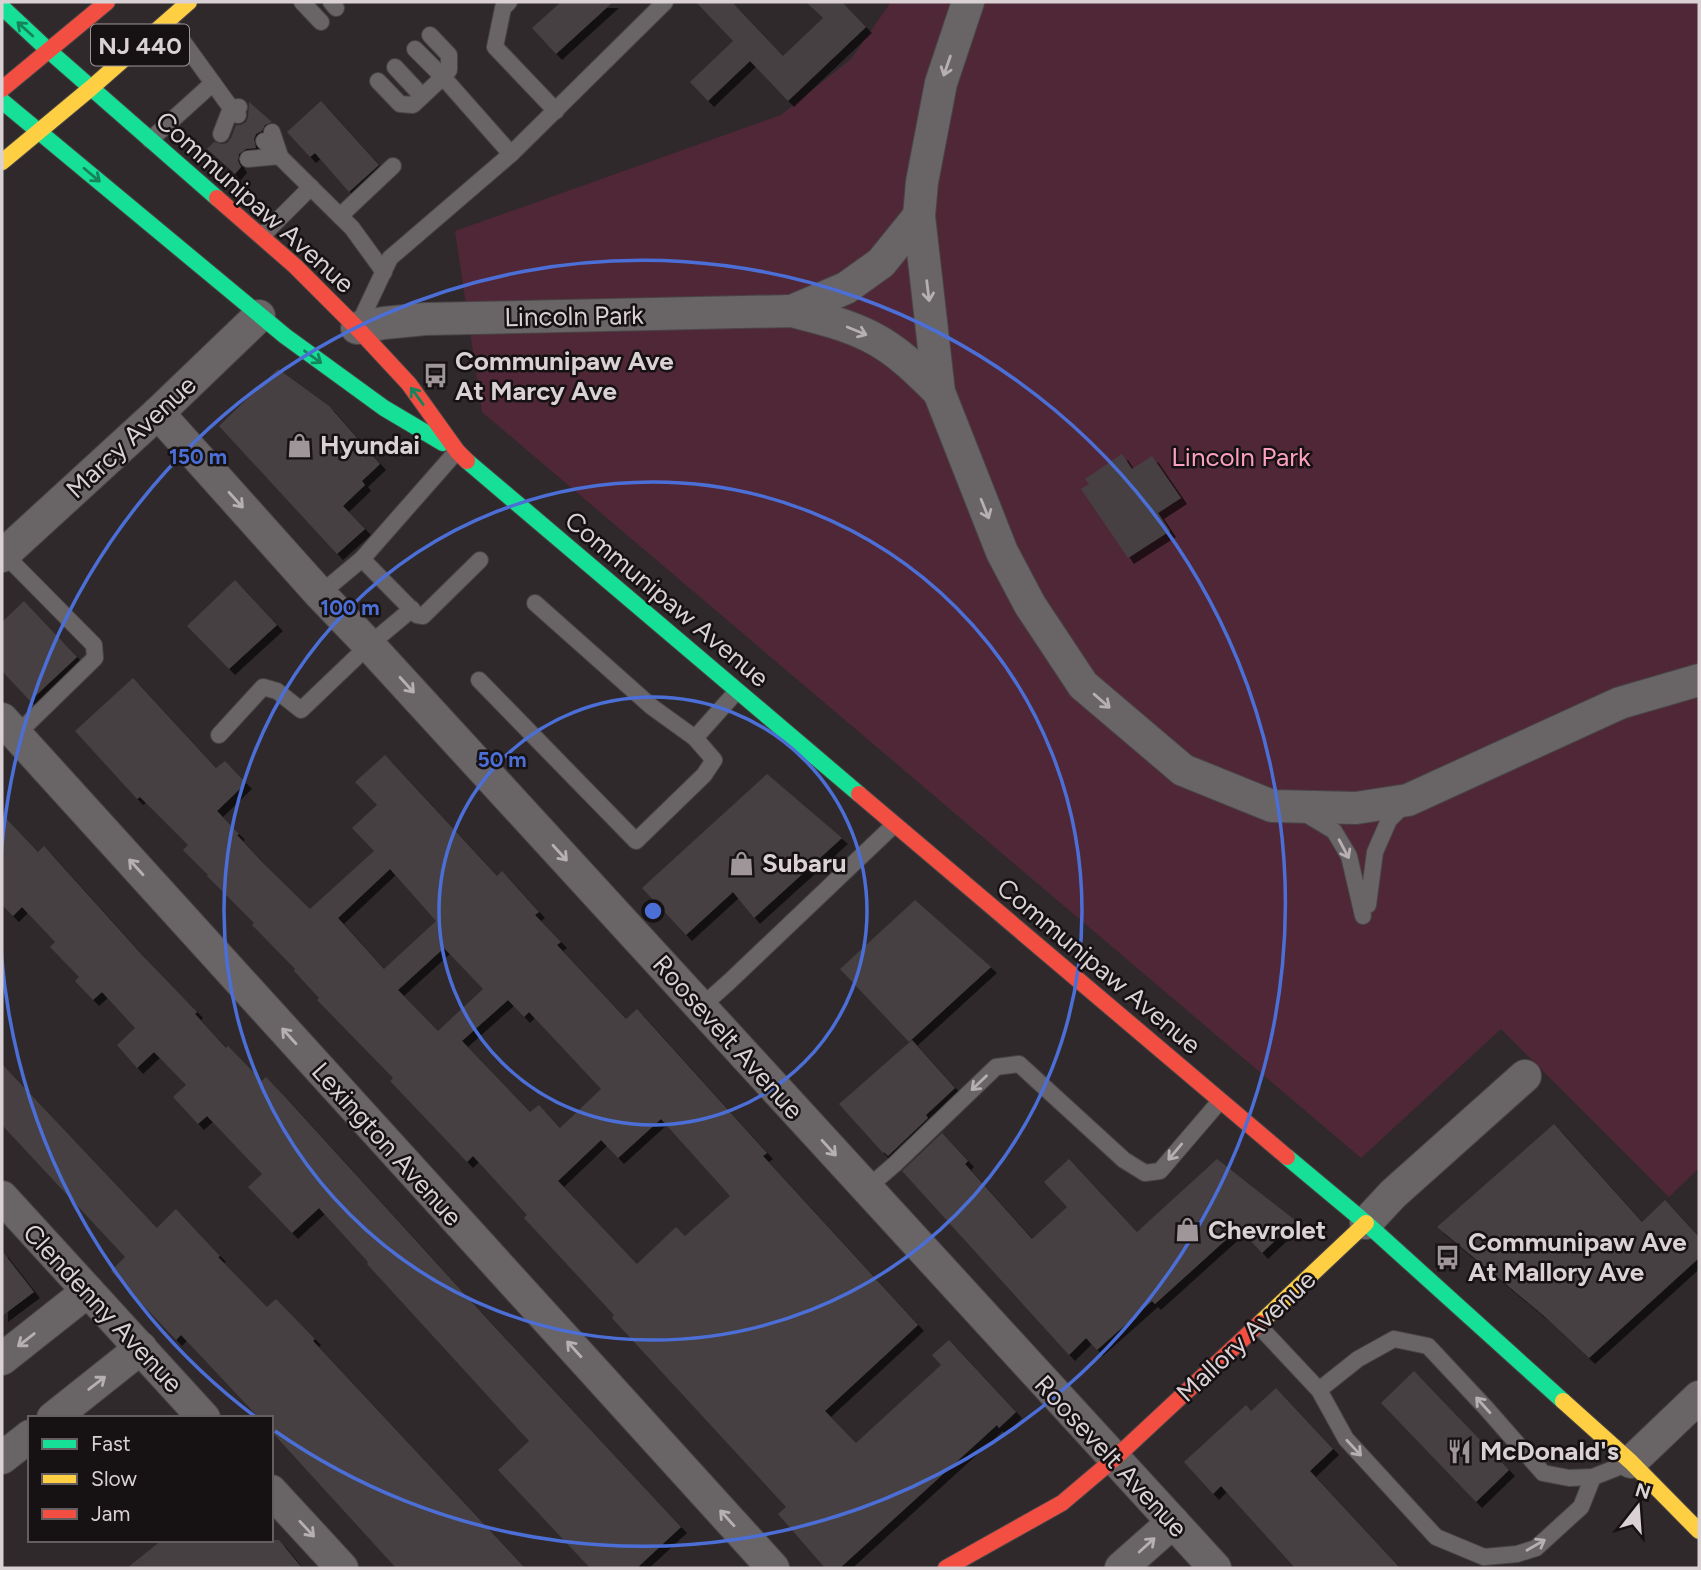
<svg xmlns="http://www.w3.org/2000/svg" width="1701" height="1570" font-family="Figtree,sans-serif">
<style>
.green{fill:#502736}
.building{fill:#464042;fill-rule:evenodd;filter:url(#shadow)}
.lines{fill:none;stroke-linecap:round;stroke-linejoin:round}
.lane-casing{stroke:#494546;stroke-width:18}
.street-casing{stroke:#494546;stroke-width:34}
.fast-casing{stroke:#494546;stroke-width:18}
.slow-casing{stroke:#494546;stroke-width:18}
.jam-casing{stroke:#494546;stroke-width:18}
.lane{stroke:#696466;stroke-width:16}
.street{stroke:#696466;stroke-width:32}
.fast{stroke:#16e098;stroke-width:16}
.slow{stroke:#ffcf43;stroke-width:16}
.jam{stroke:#f24e42;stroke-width:16}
.oneway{stroke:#16835c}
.oneway2{stroke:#b7b0b2}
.ring{fill:none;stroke:#4c6fd7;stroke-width:3.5}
.labels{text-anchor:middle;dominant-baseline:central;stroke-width:5;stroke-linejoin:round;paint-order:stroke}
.shield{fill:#161113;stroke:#9e9799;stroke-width:2}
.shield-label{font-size:24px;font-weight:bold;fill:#d9d1d3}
.street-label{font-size:26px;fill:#d9d1d3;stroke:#161113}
.poi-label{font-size:26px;font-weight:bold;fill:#d9d1d3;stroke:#161113;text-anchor:start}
.park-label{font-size:26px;fill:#fd9fbf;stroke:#161113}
.centre{fill:#4c6fd7;stroke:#161113;stroke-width:3.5}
.ring-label{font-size:21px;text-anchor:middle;font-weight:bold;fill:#4c6fd7;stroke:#161113;stroke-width:5;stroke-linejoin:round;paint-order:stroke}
</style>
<defs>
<filter id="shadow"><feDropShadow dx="6" dy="6" stdDeviation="0" flood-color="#0009"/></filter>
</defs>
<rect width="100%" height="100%" fill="#2f292b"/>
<!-- green -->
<polygon class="green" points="891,2 1699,2 1699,1168 1669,1197 1501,1029 1361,1158 482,412 455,231 781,115 851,59"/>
<!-- building -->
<g class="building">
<polygon points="561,2 613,2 556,54 532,28"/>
<polygon points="696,2 732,2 783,56 823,18 806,2 842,2 866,27 788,101 750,61 708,101 690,82 733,41"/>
<polygon points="321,101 379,165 349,192 315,153 310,157 287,132"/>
<polygon points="249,102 272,122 265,125 262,131 256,134 254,139 256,148 246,149 239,154 238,161 241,167 235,174 207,149 214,142 222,144 227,143 231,138 236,125 241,125 246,122 248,117"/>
<polygon points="278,369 329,406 380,464 362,481 365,485 343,506 365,529 337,554 219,426"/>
<polygon points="1122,454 1132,469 1152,456 1181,498 1158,513 1170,531 1128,558 1081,489 1089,484 1085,479"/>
<polygon points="235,580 277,625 229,669 187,626"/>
<polygon points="24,601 77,657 30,701 2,671 2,622"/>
<path d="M133 678 216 768 225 761 246 783 217 811 239 834 237 835 261 861 310 909 374 851 352 828 377 805 355 782 385 755 497 876 502 871 539 912 535 915 561 942 557 945 626 1019 637 1009 767 1153 763 1156 918 1325 825 1411 856 1443 941 1365 932 1355 949 1340 1016 1412 999 1428 997 1425 840 1568H825L778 1514 786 1507 612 1318 614 1315 524 1218 527 1215 473 1156 467 1162 390 1081 393 1078 317 1000 319 998 294 971 295 969 252 925 254 923 207 876 208 875 183 850 188 845 140 797 137 799 75 731ZM390 869 436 921 384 969 338 918ZM444 948 483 989 438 1031 398 990ZM508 1000 524 1017 529 1012 601 1089 560 1128 539 1105 530 1112 462 1041ZM661 1119 730 1196 685 1236 676 1227 637 1264 558 1181 601 1140 618 1158Z"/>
<polygon points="767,774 842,838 754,918 733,892 686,935 642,888"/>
<polygon points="2,814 38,852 44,846 143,956 197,1012 195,1014 226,1048 228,1046 262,1081 266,1077 286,1098 490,1322 681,1527 637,1568 590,1568 498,1470 529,1441 367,1264 368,1262 319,1208 292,1233 248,1187 262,1174 207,1116 198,1124 173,1097 186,1085 154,1052 137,1068 117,1045 135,1028 102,992 93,1000 75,981 79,977 50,947 55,942 22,907 13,916 2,905"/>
<polygon points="915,900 991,967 909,1042 840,969"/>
<polygon points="912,1040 955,1088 926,1115 928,1118 888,1156 884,1152 883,1153 839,1104"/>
<polygon points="2,1064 157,1228 176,1209 220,1256 218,1257 267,1307 276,1299 315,1339 313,1341 525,1568 396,1568 271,1431 271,1418 259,1418 181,1335 176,1340 111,1271 125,1257 2,1125"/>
<polygon points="1554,1124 1642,1222 1665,1200 1699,1237 1699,1258 1589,1358 1544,1316 1437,1227"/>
<polygon points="942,1133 968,1161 965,1164 1032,1239 1067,1207 1044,1182 1069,1159 1137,1232 1217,1159 1296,1221 1262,1253 1239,1228 1155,1304 1152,1301 1097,1350 1086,1338 1069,1355 902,1171"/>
<polygon points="2,1251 34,1292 2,1316"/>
<polygon points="1414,1371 1509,1470 1476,1502 1381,1403"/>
<polygon points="1276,1388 1333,1449 1310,1471 1400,1568 1295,1568 1221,1486 1213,1494 1184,1462 1246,1405 1251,1411"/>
<polygon points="162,1540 279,1540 302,1568 127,1568"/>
</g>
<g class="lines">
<defs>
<g id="lane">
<polyline points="302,2 321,22"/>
<polyline points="331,2 336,8"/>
<polyline points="509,2 503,8 495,47 556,111"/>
<polyline points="168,21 231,108 238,115"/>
<polyline points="415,49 443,77 449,70 449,55 430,35"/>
<polyline points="395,67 422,96"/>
<polyline points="378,81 400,104 413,105 443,77 511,154"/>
<polyline points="221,134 231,108 239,107"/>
<polyline points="150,140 213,83"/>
<polyline points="264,141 352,228 384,272"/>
<polyline points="248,159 280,156 272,132"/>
<polyline points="340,216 393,166"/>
<polyline points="262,236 311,187"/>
<polyline points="357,328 390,258 511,154 665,2"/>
<polyline points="4,554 94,645 95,658 16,735"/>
<polyline points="362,559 417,615 423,616 480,560"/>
<polyline points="320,594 362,559 457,451"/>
<polyline points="535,603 652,707 695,738 737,691"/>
<polyline points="479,680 636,841 704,775 714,760 695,738"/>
<polyline points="219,735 263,687 277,691 301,710 369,645 412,609"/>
<polyline points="1304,813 1334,831 1349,856 1363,916"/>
<polyline points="1368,905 1375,852 1389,820 1404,805"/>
<polyline points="701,1007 730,981 894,825"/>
<polyline points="866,1189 895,1164 996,1067 1019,1064 1124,1160 1145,1173 1160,1171 1220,1101"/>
<polyline points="1258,1325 1319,1390 1346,1439 1436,1537 1484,1557 1517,1554 1536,1548 1581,1507 1593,1477"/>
<polyline points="1319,1390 1358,1359 1394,1339 1428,1346 1486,1408 1543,1473 1569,1478 1593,1477 1629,1463"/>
</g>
<g id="street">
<polyline points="968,2 941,83 922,182 919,216 939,392 1002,552 1030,605 1083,685 1183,770 1272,806 1356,808 1408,800 1620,703 1699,680"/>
<polyline points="792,311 846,288 881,263 919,216"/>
<path d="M357 328 384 323 425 319 792 311C819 318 846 324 871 337 897 350 918 371 939 392"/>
<polyline points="158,413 320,594 369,645 1215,1568"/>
<polyline points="2,556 158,413 259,316"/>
<polyline points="2,719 773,1568"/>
<polyline points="2,1197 204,1418"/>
<polyline points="1366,1223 1393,1194 1525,1076"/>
<polyline points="2,1359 88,1291"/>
<polyline points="53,1418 141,1348"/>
<polyline points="2,1458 30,1436"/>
<polyline points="1631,1462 1699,1397"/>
<polyline points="271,1491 342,1568"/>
<polyline points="1121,1568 1173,1522"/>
</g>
<g id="fast">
<polyline points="2,7 48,50 217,198"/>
<polyline points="2,101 285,336 384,408 443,443"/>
<polyline points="467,461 859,794"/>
<polyline points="1287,1157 1366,1223 1563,1401"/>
</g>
<g id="slow">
<polyline points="2,162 91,88 189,2"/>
<polyline points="1260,1323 1366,1223"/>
<polyline points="1563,1401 1631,1462 1699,1531"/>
</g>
<g id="jam">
<polyline points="2,89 107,2"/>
<polyline points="217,198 295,266 357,328 409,384 457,451 467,461"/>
<polyline points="859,794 1287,1157"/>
<polyline points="946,1568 1062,1503 1114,1459 1260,1323"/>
</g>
</defs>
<!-- lane casing -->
<use href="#lane" class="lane-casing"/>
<!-- street casing -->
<use href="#street" class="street-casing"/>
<!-- fast casing -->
<use href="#fast" class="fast-casing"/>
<!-- slow casing -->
<use href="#slow" class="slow-casing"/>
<!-- jam casing -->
<use href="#jam" class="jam-casing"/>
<!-- lane -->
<use href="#lane" class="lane"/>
<!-- street -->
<use href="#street" class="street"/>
<!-- fast -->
<use href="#fast" class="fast"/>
<!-- slow -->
<use href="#slow" class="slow"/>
<!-- jam -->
<use href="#jam" class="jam"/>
</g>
<!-- one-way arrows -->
<defs><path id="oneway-shaft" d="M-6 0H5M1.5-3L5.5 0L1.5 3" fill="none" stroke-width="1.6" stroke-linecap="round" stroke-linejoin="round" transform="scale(1.75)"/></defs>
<g class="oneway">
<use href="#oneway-shaft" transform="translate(25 29) rotate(-138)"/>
<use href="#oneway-shaft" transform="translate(92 175) rotate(40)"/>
<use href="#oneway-shaft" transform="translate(313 357) rotate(36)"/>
<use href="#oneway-shaft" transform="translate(417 396) rotate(-126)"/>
</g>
<g class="oneway2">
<use href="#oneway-shaft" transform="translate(947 66) rotate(109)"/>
<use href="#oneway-shaft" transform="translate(928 291) rotate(83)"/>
<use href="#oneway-shaft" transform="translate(857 331) rotate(22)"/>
<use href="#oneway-shaft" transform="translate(236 500) rotate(48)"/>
<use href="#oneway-shaft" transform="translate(985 509) rotate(68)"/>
<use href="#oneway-shaft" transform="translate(407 685) rotate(48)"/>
<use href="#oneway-shaft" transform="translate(1102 701) rotate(41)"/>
<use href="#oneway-shaft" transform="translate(1344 849) rotate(62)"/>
<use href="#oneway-shaft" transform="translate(560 853) rotate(48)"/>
<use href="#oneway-shaft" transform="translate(136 867) rotate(-132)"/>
<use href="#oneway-shaft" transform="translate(289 1036) rotate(-132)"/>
<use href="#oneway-shaft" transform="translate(979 1083) rotate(136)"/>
<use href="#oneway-shaft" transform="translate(829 1148) rotate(48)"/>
<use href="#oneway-shaft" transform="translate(1175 1152) rotate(130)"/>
<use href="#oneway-shaft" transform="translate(26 1340) rotate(142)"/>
<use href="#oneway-shaft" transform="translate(574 1349) rotate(-132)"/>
<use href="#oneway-shaft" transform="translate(97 1383) rotate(-38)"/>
<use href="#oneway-shaft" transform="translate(1483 1405) rotate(-132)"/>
<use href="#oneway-shaft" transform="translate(1354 1448) rotate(47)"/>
<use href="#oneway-shaft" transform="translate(727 1518) rotate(-132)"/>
<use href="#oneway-shaft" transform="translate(307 1529) rotate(47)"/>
<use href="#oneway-shaft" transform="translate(1147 1545) rotate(-42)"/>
<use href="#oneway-shaft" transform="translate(1536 1545) rotate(-30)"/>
</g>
<!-- distance rings -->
<g class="ring">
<circle cx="653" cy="911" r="214"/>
<circle cx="653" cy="911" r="429"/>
<path d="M257 1418A643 643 0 1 1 275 1431"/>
</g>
<!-- icons -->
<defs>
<symbol id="bus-bare" viewBox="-9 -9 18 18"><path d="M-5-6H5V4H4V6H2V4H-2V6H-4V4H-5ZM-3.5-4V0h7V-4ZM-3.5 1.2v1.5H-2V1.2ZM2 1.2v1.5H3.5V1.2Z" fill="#9e9698" stroke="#161113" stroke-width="2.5" paint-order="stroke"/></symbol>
<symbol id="shop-bare" viewBox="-9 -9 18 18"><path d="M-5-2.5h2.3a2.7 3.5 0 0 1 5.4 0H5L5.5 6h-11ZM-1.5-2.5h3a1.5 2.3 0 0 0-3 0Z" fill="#9e9698" stroke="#161113" stroke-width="2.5" paint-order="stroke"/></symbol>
<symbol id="restaurant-bare" viewBox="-9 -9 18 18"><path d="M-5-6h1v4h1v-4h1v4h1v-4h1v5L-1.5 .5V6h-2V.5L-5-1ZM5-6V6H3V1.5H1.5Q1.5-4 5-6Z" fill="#9e9698" stroke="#161113" stroke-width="2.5" paint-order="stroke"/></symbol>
</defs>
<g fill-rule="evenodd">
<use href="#bus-bare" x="418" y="358" width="35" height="35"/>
<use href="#shop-bare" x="282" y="428" width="35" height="35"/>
<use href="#shop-bare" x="724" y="846" width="35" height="35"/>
<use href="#shop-bare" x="1170" y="1212" width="35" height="35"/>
<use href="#bus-bare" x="1430" y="1240" width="35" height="35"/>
<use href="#restaurant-bare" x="1442" y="1434" width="35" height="35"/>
</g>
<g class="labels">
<!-- shield labels -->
<rect class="shield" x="91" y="24.5" width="98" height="41" rx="5"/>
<g class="shield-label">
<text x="140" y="45">NJ 440</text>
</g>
<!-- street labels -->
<g class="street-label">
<text transform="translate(255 202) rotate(42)">Communipaw Avenue</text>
<text transform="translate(574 316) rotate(-1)">Lincoln Park</text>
<text transform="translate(131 437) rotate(-43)">Marcy Avenue</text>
<text transform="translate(667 599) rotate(40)">Communipaw Avenue</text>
<text transform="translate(1099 966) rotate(40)">Communipaw Avenue</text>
<text transform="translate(728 1037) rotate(48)">Roosevelt Avenue</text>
<text transform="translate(387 1144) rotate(48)">Lexington Avenue</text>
<text transform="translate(103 1308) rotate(47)">Clendenny Avenue</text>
<text transform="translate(1246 1336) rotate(-43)">Mallory Avenue</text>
<text transform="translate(1111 1456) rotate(47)">Roosevelt Avenue</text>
</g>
<!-- poi labels -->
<g class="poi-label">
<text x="455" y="361">Communipaw Ave<tspan x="455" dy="30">At Marcy Ave</tspan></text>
<text x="320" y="445">Hyundai</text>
<text x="762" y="863">Subaru</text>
<text x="1208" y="1230">Chevrolet</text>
<text x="1468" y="1242">Communipaw Ave<tspan x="1468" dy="30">At Mallory Ave</tspan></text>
<text x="1480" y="1451">McDonald's</text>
</g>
<!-- park labels -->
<g class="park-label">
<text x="1241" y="457">Lincoln Park</text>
</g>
</g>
<circle cx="653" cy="911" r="10" class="centre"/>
<g class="ring-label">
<text x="198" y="464">150 m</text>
<text x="350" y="615">100 m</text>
<text x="502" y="767">50 m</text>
</g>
<!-- border -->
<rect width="1701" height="1570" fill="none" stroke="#d9d1d3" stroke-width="7"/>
<!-- legend -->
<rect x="28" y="1416" width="245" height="126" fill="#161113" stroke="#645e60" stroke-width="2"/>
<rect x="42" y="1439" width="35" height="10" fill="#16e098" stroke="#645e60" stroke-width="2"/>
<text x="91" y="1451" font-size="21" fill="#d9d1d3">Fast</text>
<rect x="42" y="1474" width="35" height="10" fill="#ffcf43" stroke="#645e60" stroke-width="2"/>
<text x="91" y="1486" font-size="21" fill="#d9d1d3">Slow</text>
<rect x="42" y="1509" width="35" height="10" fill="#f24e42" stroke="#645e60" stroke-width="2"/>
<text x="91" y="1521" font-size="21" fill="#d9d1d3">Jam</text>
<!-- north arrow -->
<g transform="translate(1638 1507) rotate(17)" stroke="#161113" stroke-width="5" paint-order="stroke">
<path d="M0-5L12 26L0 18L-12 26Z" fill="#d9d1d3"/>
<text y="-10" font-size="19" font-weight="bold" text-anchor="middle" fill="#d9d1d3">N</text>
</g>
</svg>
